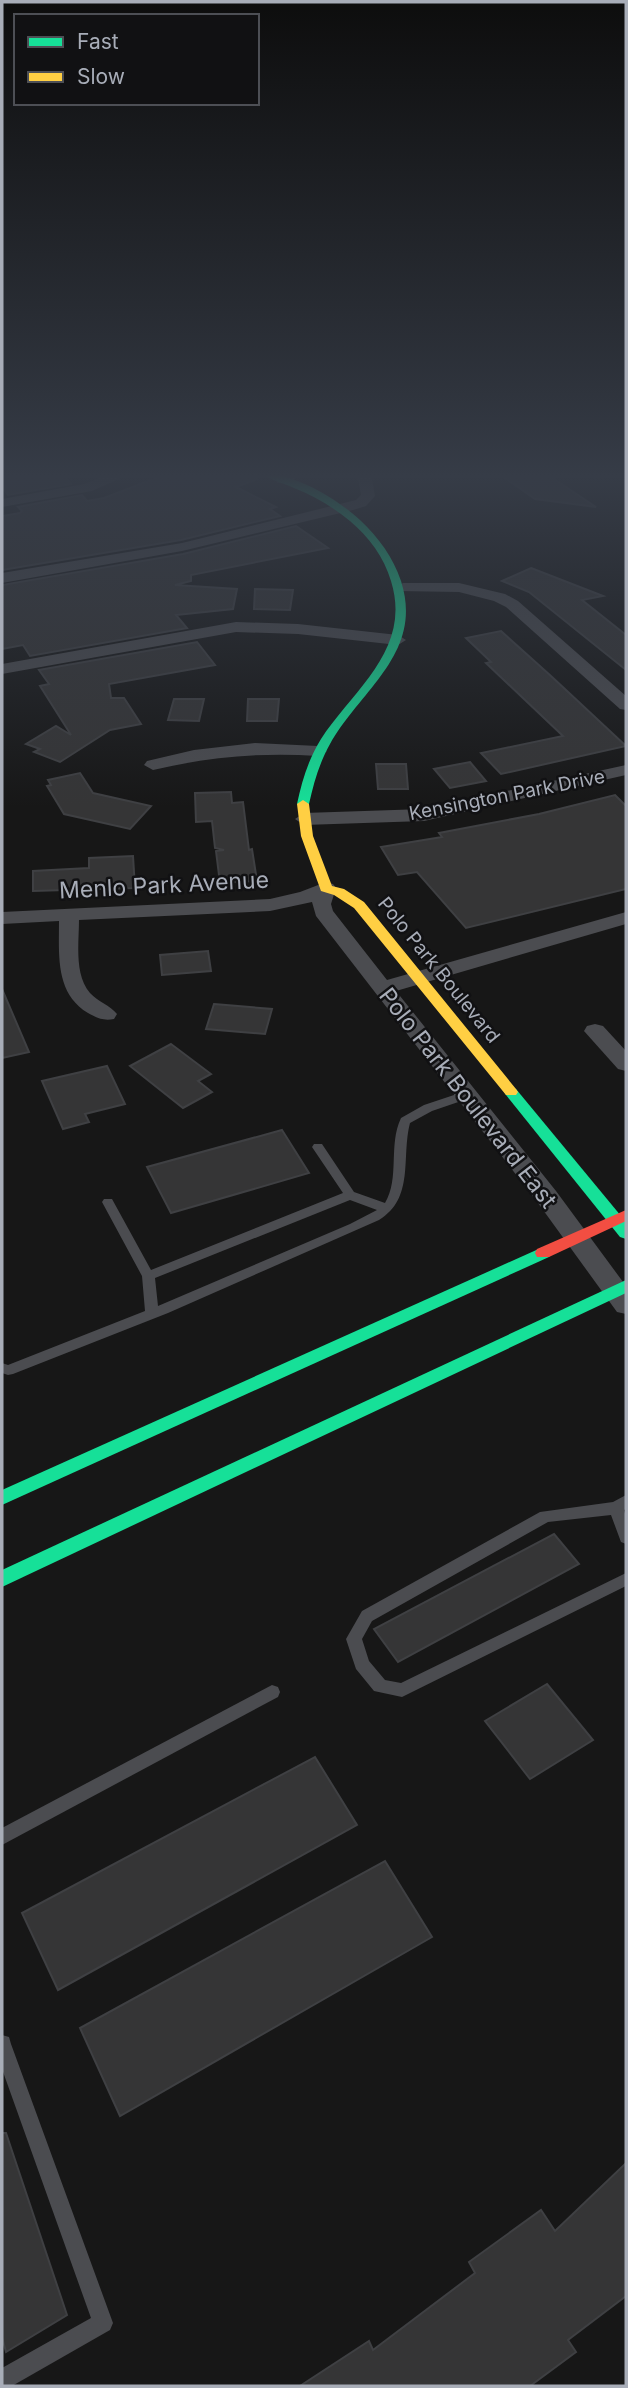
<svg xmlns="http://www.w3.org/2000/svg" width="628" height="2388" font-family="Inter,sans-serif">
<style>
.building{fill:#353536;stroke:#3f4043;stroke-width:2}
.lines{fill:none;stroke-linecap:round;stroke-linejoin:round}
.lane{fill:#4b4c50;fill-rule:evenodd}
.street{fill:#4b4c50;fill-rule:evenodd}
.fast{fill:#16e098;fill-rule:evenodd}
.slow{fill:#ffcf43;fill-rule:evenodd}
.jam{fill:#f24e42;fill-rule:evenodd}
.labels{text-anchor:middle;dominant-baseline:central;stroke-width:5;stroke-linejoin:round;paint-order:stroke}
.far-street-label{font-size:19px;fill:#a8adb8;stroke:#111113}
.street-label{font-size:23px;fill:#a8adb8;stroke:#111113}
</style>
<rect width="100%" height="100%" fill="#171717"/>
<!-- building -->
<g class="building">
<polygon points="18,473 61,473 71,484 8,495 2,487 2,475"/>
<polygon points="169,473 252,473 257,479 236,487 276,507 270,509 280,516 181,540 2,570 2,516 20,513 22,511 18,507 82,495 87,501 104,498"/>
<polygon points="498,473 545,473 596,507 535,499"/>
<polygon points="296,526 328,548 191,575 191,581 175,585 237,589 233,609 176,615 187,628 30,656 23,645 2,649 2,585 183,554"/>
<polygon points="531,568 603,596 582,600 626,635 626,670 529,592 502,581"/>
<polygon points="255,589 293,590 290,610 254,609"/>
<polygon points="501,631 551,676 626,746 501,774 481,753 563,736 486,663 491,662 466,638"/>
<polygon points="197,642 215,665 109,684 111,698 124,698 141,724 110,730 60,762 34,752 40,749 26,744 56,726 71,735 40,686 49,684 39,670"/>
<polygon points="174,699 204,699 199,721 168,720"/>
<polygon points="248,699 279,699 277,721 247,721"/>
<polygon points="470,762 486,781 450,788 434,769"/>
<polygon points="376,764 406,764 408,789 378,789"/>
<polygon points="80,773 93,793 151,806 130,829 64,814 47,786 51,785 48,780"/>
<polygon points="231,792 232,803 243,802 249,850 252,849 257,881 220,883 216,851 224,850 215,848 212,821 196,822 195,793"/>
<polygon points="615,795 626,806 626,889 466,928 417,872 398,875 381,847 442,837 439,833 539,814"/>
<polygon points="133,856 135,888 33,891 33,871 89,868 89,858"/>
<polygon points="208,951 211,971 162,975 160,955"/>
<polygon points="2,989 29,1052 2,1058"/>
<polygon points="214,1004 272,1009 265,1034 206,1029"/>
<polygon points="171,1044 211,1074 198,1081 212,1092 183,1108 130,1066"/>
<polygon points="107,1066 125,1104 85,1114 89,1122 63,1129 42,1081"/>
<polygon points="282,1130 309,1173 171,1213 147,1167"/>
<polygon points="554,1534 579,1564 398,1662 374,1629"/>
<polygon points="547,1684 593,1740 530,1779 485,1721"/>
<polygon points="315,1757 357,1825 58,1990 22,1913"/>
<polygon points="385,1861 432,1937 120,2116 80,2028"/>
<polygon points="2,2133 6,2133 67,2315 6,2352 2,2337"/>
<polygon points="626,2163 626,2296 568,2340 576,2352 530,2386 300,2386 369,2341 373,2350 475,2273 469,2262 541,2210 555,2231"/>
</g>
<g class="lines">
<!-- lane -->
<g class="lane">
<path d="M466 1091 470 1092 472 1095 470 1098 432 1111 410 1123C401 1158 415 1198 379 1220L168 1313 13 1374 8 1375 2 1373V1363L8 1365 145 1311 142 1276 102 1202 104 1199H112L151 1270 343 1193 312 1147 314 1144H322L354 1192 385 1203C400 1178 388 1145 401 1118L424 1105ZM350 1200 377 1210 350 1224 158 1306 155 1278Z"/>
<polygon points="626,1495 626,1509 624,1510 626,1517 626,1544 621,1542 611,1515 548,1522 372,1621 362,1639 369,1661 385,1680 401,1683 626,1573 626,1586 402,1697 374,1691 356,1669 346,1639 362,1611 540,1512 613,1502"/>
<polygon points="272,1685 278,1687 280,1692 278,1697 2,1845 2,1828"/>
<polygon points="2,2035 9,2037 11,2044 113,2323 110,2330 12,2386 2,2386 2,2368 91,2318 2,2069"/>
</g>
<!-- street -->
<g class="street">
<polygon points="113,473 132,473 92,491 2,507 2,499 84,484"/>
<polygon points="287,473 305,473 287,483 277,483 277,477"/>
<polygon points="357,473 371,473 375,496 366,506 353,510 182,551 2,583 2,573 182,543 356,500 361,495"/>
<path d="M579 473H617C609 480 587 480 579 473Z"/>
<polygon points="403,583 459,583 505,594 518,601 626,696 626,710 620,709 506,607 494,601 459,592 398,591 395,588"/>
<polygon points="236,622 298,624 398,635 406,640 398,645 298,634 236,632 2,674 2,664"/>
<path d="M255 743 318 746 327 751 318 756C261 752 208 757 153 770L144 765 147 761 194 750Z"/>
<polygon points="626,765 626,775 424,821 304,825 295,819 304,813 424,809"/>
<path d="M326 882 333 884 336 888 331 904 333 911 387 980 626 912V924L396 991 556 1191 626 1286V1314L617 1312 538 1203 316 916 312 902 270 911 79 920C79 943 74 974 90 993 98 1002 110 1005 117 1014L114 1019C103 1021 97 1018 88 1013 55 993 59 955 59 921L2 924V912L270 899 300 892Z"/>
<polygon points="595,1024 603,1026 626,1051 626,1071 618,1069 584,1031 587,1026"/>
</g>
<!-- fast -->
<g class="fast">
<path d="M261 473C294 473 336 498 360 520 379 538 393 557 401 581 424 653 361 689 330 744 319 764 314 782 309 804L303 808 297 804C302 781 308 760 321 739 355 688 412 649 391 581 384 557 369 537 350 521 333 507 314 496 294 488 284 483 269 480 261 473Z"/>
<polygon points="511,1087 516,1089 626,1222 626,1239 620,1237 506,1095 504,1092"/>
<polygon points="543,1247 549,1249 551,1253 549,1257 2,1505 2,1490"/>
<polygon points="626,1280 626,1293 2,1587 2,1570"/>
</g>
<!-- slow -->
<polygon class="slow" points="303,800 309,804 313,836 332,886 344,889 364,902 516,1089 518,1092 516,1095 506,1095 354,908 334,895 321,891 301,836 297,804"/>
<!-- jam -->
<polygon class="jam" points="626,1210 626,1221 549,1257 537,1257 535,1253 537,1249"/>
</g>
<!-- sky -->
<linearGradient id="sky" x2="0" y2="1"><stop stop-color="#0d0d0d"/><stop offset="0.59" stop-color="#363c47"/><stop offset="1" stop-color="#363c47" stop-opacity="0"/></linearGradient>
<rect width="628" height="807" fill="url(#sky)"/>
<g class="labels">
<!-- far-street labels -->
<g class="far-street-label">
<text transform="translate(507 795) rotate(-11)">Kensington Park Drive</text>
<text transform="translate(439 970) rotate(51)">Polo Park Boulevard</text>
</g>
<!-- street labels -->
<g class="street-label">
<text transform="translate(164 885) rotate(-3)">Menlo Park Avenue</text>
<text transform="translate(468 1098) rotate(52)">Polo Park Boulevard East</text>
</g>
</g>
<!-- border -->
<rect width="628" height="2388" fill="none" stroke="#a8adb8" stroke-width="7"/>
<!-- legend -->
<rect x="14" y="14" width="245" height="91" fill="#111113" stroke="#4d4f55" stroke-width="2"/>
<rect x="28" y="37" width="35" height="10" fill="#16e098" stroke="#4d4f55" stroke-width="2"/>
<text x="77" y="49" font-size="21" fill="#a8adb8">Fast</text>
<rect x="28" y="72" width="35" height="10" fill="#ffcf43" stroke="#4d4f55" stroke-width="2"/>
<text x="77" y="84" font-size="21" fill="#a8adb8">Slow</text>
</svg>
